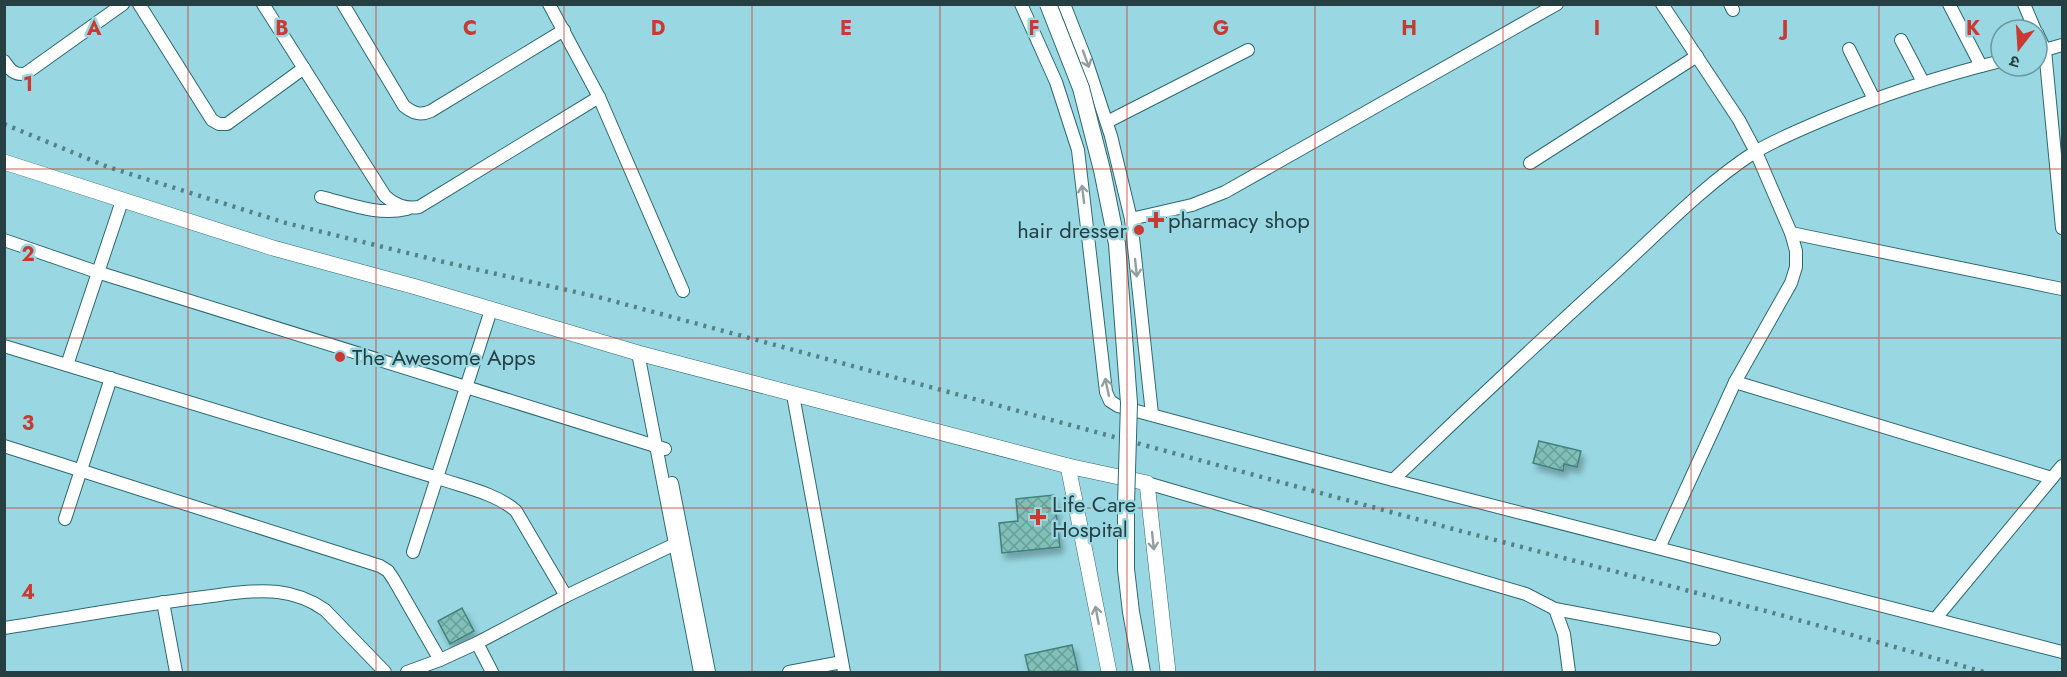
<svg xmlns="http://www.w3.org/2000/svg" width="2067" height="677" font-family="Jost,'Noto Sans Devanagari',sans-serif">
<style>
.building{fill:url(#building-cross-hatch);stroke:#43817c;stroke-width:1.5;filter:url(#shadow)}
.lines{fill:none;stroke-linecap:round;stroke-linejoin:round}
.minor-casing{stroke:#2b6a73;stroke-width:14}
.tertiary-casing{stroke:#2b6a73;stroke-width:16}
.minor{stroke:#fff;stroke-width:12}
.tertiary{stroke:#fff;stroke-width:15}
.rail{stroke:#578188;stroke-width:4.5;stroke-dasharray:3 6;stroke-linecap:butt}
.secondary-bridge-casing{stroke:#2b6a73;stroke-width:18;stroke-linecap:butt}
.secondary-bridge{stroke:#fff;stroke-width:16}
.oneway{stroke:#929fa1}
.grid{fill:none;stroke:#c83a32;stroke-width:1.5;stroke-opacity:0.55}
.poi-dot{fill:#c83a32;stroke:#99d8e2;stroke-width:2}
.labels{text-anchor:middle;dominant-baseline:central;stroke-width:5;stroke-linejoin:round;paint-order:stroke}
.poi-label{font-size:22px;fill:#253f43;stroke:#99d8e2;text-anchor:start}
.grid-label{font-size:20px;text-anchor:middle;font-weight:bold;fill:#c83a32;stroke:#99d8e2;stroke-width:5;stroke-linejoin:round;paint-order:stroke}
</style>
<defs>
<pattern id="building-cross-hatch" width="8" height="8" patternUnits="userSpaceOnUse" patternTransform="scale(1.5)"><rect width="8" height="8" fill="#81c0b9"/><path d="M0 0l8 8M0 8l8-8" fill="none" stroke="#699d98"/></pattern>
<filter id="shadow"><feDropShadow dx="3.5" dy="6" stdDeviation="3" flood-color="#0004"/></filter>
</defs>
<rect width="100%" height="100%" fill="#99d8e2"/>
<!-- building -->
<g class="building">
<polygon points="1539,441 1581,451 1577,467 1564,464 1563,471 1533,463"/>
<polygon points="1054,495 1060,547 1002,553 999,523 1018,521 1016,499"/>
<polygon points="462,608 474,631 450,644 438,621"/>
<polygon points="1072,645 1078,671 1029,672 1025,655"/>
</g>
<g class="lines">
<defs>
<g id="minor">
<polyline points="139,4 212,120 219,124 227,124 304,68"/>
<path d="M263 4 385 196C395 205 405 209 419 207L599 97"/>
<path d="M343 4 404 106C413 113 420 116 431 111L564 30"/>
<polyline points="549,4 599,97 683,291"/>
<polyline points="1021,4 1056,82 1078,150 1106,392 1110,401 1118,406 1393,480 2062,652"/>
<polyline points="1064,4 1086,60 1111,136 1131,219 1152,414"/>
<polyline points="1730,4 1733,10"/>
<polyline points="1949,4 1981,66"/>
<polyline points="2024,4 2035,30"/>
<polyline points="2037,33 2045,50 2062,228"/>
<polyline points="1901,40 1923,82"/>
<polyline points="1849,49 1874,99"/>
<polyline points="2038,52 2062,45"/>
<path d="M4 61C10 70 14 75 25 74L123 4"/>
<polyline points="1107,122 1248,50"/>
<polyline points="1530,163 1697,56"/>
<path d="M321 197C349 204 378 216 407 209"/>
<polyline points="1131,219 1192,205 1225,192 1557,4"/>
<polyline points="1791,233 2062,289"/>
<polyline points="4,240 97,272 665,449"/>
<path d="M4 346 438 478C463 487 496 493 516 511L566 596"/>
<polyline points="638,353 700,672"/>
<polyline points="67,365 122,201"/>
<polyline points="1735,382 2052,478"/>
<polyline points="793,395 844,672"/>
<polyline points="4,446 380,566 388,571 394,580 440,660 477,643 566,596 675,544"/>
<path d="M1393 480C1468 408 1544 337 1621 267 1662 229 1708 182 1755 152 1777 139 1802 129 1825 119 1882 95 1940 76 2001 61"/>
<polyline points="672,483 709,672"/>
<polyline points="1147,483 1526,594 1555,609 1714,639"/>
<polyline points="65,519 111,378"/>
<polyline points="1659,548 1735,382 1791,283 1796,267 1796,251 1791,233 1756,152 1739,120 1662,4"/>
<polyline points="413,552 491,310"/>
<polyline points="163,602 176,672"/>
<polyline points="1555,609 1564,634 1569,672"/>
<polyline points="1936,618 2062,466"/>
<path d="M4 628C68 618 132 606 196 598 223 595 251 589 278 592 295 594 311 600 325 610L385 672"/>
<polyline points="477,643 492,672"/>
<polyline points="407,672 440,660"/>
<polyline points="789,672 842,662"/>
</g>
<g id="tertiary">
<polyline points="4,162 273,248 416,287 638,353 1068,466 1147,483 1168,672"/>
<polyline points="1068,466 1109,672"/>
</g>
</defs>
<!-- minor casing -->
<use href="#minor" class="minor-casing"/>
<!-- tertiary casing -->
<use href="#tertiary" class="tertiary-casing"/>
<!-- minor -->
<use href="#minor" class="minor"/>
<!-- tertiary -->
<use href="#tertiary" class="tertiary"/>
<!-- rail -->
<polyline class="rail" points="4,124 108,167 286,223 444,262 602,298 1457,530 1777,614 1984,672"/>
<defs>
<polyline id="secondary-bridge" points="1048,4 1081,88 1102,170 1117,244 1129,403 1126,504 1126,569 1131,612 1142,672"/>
</defs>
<!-- secondary-bridge casing -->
<use href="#secondary-bridge" class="secondary-bridge-casing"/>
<!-- secondary-bridge -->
<use href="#secondary-bridge" class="secondary-bridge"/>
</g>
<!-- one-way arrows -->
<defs><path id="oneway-shaft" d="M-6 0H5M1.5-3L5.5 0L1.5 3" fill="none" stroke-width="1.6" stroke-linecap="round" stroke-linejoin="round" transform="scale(1.5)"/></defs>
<g class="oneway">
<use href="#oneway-shaft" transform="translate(1086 59) rotate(70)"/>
<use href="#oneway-shaft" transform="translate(1083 194) rotate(-97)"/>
<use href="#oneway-shaft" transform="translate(1136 268) rotate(84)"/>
<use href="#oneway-shaft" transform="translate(1107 387) rotate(-102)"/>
<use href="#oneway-shaft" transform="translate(1153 541) rotate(84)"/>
<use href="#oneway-shaft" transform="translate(1097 615) rotate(-101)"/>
</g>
<!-- grid -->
<path class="grid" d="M188 4V672M376 4V672M564 4V672M752 4V672M940 4V672M1127 4V672M1315 4V672M1503 4V672M1691 4V672M1879 4V672M4 169H2062M4 338H2062M4 508H2062"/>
<!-- markers -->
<g class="poi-dot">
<path d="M1153 211h6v6h6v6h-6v6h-6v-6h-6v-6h6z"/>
<circle cx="1139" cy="230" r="6"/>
<circle cx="340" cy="357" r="6"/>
<path d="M1035 508h6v6h6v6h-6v6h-6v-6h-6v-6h6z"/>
</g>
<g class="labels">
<!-- poi labels -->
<g class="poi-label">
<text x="1168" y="220">pharmacy shop</text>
<text x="1127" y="230" text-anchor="end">hair dresser</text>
<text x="352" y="357">The Awesome Apps</text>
<text x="1052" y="504">Life Care<tspan x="1052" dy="25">Hospital</tspan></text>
</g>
</g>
<g class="grid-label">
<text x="94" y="35">A</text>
<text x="282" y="35">B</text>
<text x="470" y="35">C</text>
<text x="658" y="35">D</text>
<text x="846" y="35">E</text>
<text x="1034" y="35">F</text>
<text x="1221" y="35">G</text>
<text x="1409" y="35">H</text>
<text x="1597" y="35">I</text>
<text x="1785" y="35">J</text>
<text x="1973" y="35">K</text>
<text x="28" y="91">1</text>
<text x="28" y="261">2</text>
<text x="28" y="430">3</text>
<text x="28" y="599">4</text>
</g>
<!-- border -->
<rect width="2067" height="677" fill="none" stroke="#253f43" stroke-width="12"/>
<!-- north arrow -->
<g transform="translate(2019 48) rotate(197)"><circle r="28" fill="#99d8e2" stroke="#6b9ba2" stroke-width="1.5"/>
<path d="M0-4.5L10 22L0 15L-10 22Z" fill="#c83a32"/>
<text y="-9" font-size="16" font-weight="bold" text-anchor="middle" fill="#253f43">उ</text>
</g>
</svg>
